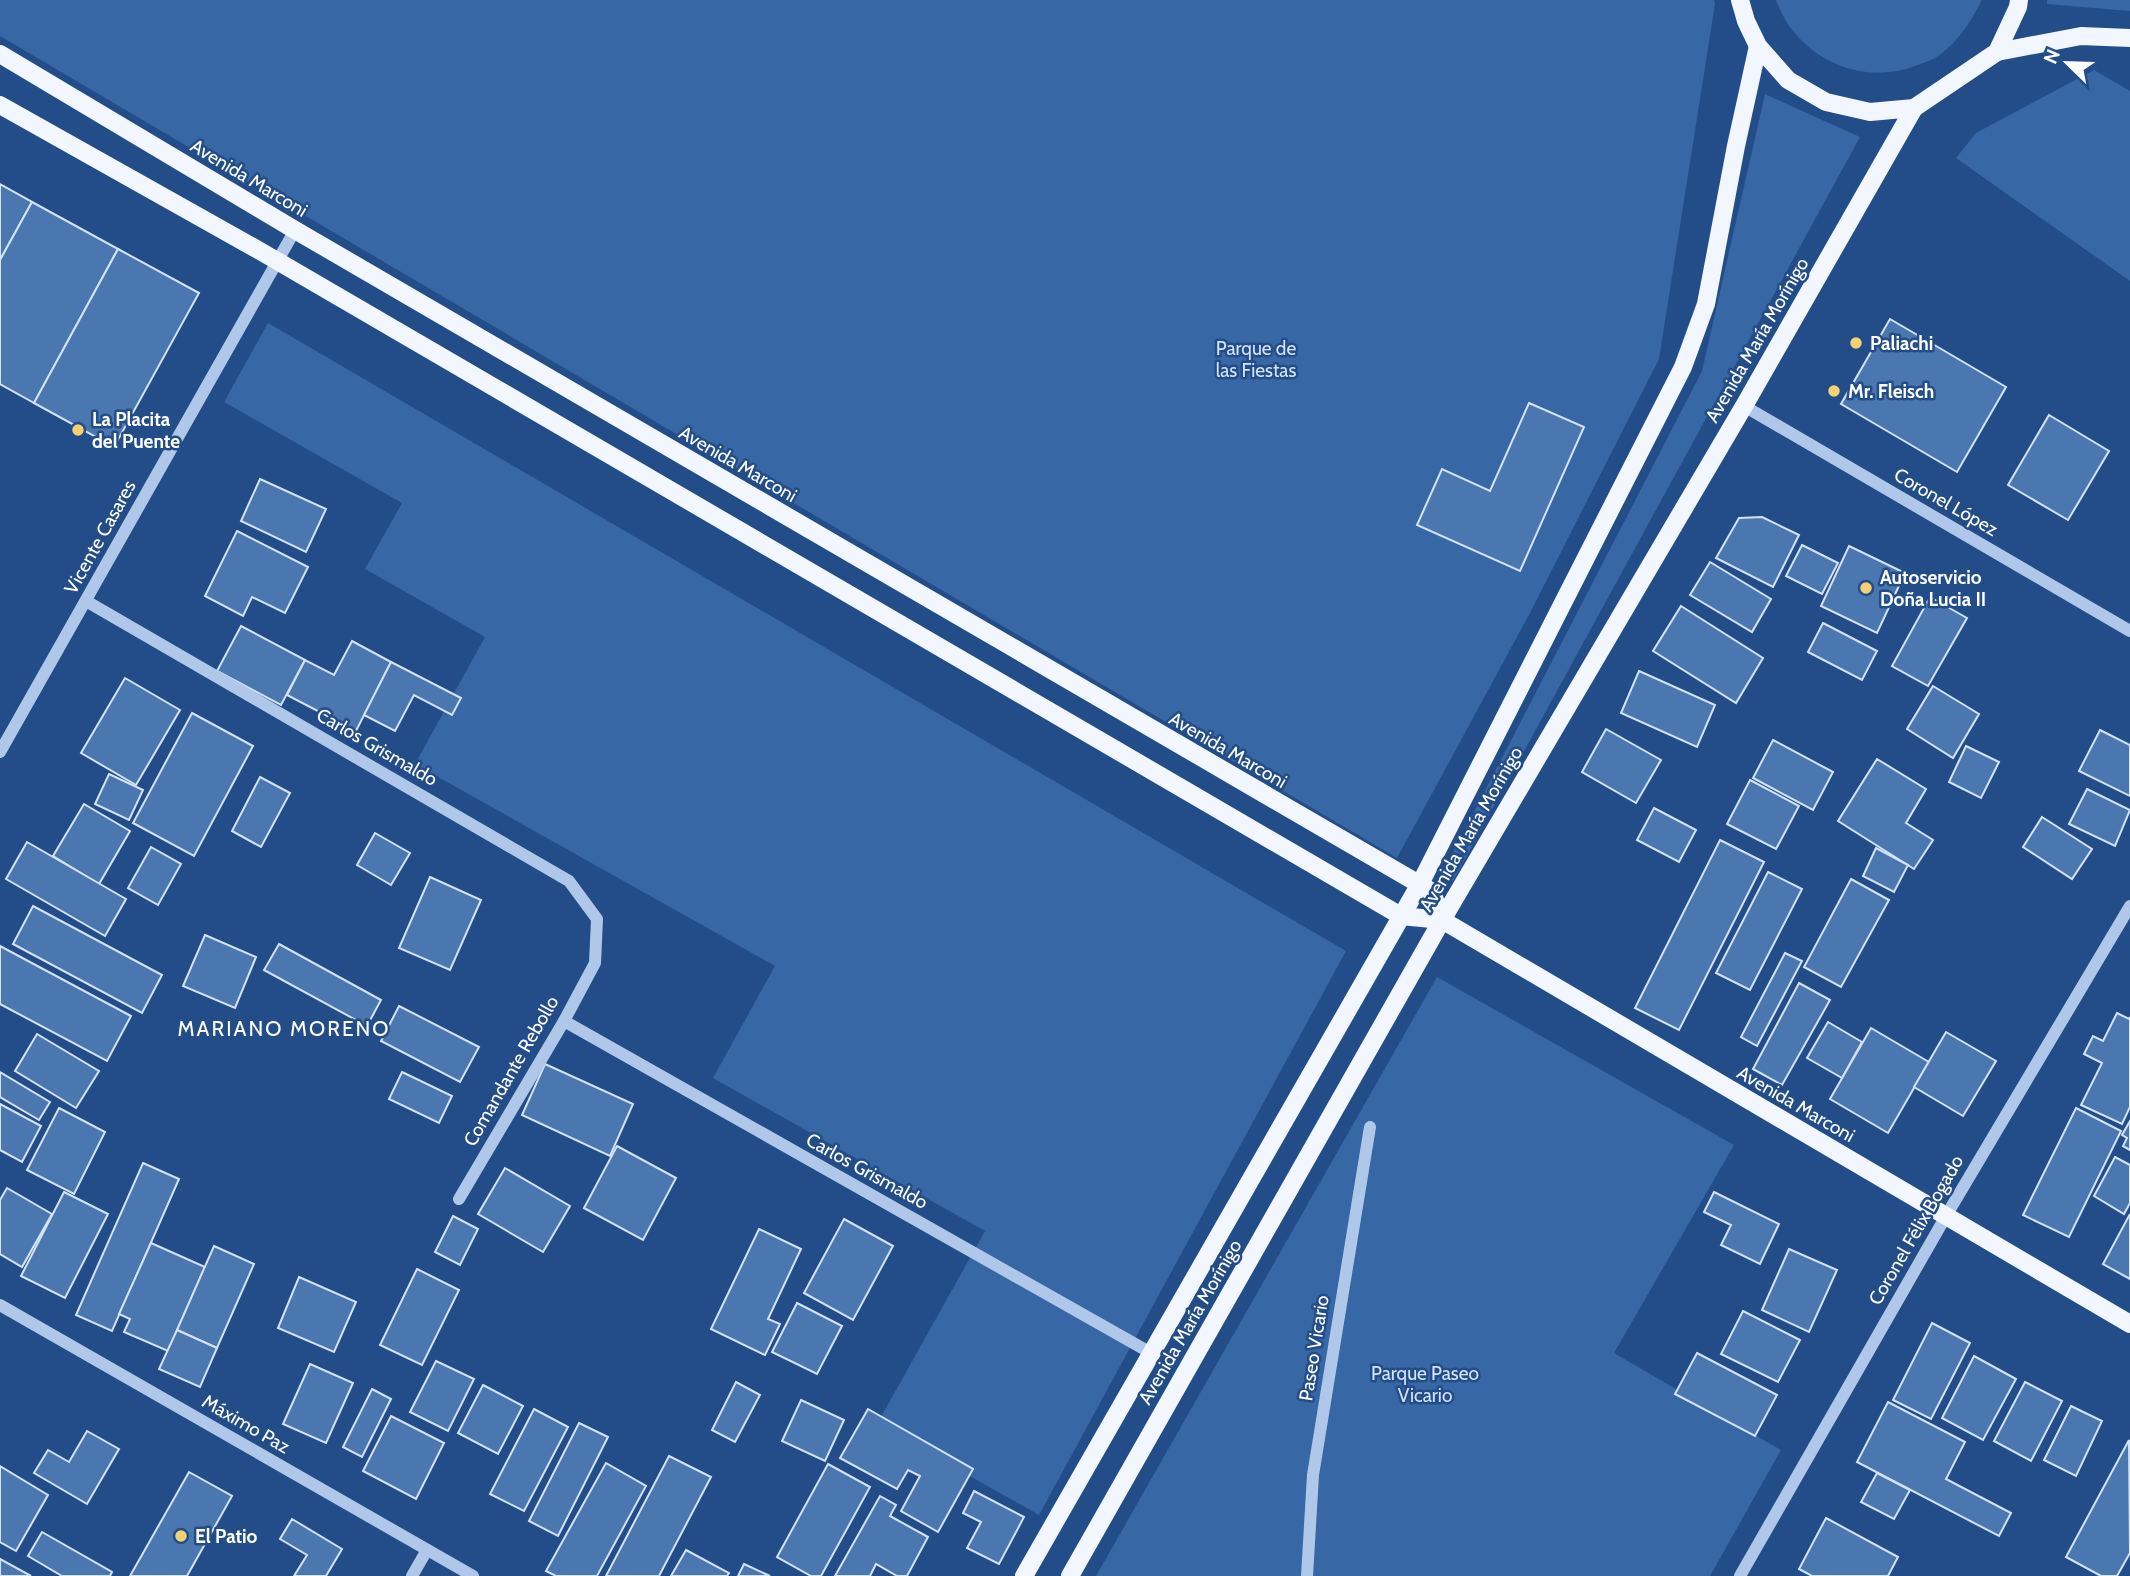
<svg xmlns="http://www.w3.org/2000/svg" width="2130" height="1576" font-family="Cabin,sans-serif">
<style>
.green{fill:#3767a5}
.building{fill:#4b77b0;stroke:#d3e3f7;stroke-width:2}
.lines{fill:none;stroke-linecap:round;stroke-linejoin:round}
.minor{stroke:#afc8e9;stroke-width:12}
.major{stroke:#f2f6fe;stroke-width:18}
.poi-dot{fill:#f5d172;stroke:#234d88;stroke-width:2.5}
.labels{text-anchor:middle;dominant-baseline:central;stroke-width:5;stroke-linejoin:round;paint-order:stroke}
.street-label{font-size:19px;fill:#fff;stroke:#234d88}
.poi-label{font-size:19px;font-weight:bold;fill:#fff;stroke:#234d88;text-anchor:start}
.park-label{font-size:19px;fill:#d3e3f7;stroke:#234d88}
.neighbourhood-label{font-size:21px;letter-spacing:2px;fill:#fff;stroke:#234d88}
</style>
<rect width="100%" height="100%" fill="#234d88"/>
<!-- green -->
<g class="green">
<polygon points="0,0 1714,0 1715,4 1659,359 1530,613 1397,858 0,36"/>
<path d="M1776 0H1982C1970 23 1958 43 1935 58 1930 61 1922 63 1915 66 1860 87 1796 57 1776 0Z"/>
<polygon points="2047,0 2130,0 2130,11 2047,4"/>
<polygon points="2094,70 2130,91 2130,281 1956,158 1976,133"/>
<polygon points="1765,94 1860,137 1453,881 1441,876 1702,371"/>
<polygon points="268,323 1346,951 1039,1515 877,1424 985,1231 713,1078 775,966 415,764 485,637 365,569 402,503 224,402"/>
<polygon points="1437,977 1734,1145 1614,1353 1781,1450 1710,1576 1096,1576"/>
</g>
<!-- building -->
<g class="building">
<polygon points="0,184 32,202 0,260"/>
<polygon points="32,202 118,249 34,403 0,384 0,260"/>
<polygon points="118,249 199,293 114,447 34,403"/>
<polygon points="1890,319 2006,387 1957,472 1841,404"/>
<polygon points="1529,403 1584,427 1520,571 1417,525 1442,469 1490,491"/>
<polygon points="2049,415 2109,451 2068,520 2008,485"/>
<polygon points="260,479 326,509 306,552 241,521"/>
<polygon points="1762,517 1799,535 1773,587 1716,558 1739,518"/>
<polygon points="237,531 308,567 285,613 252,597 243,616 205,596"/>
<polygon points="1802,545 1838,563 1822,594 1786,576"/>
<polygon points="1849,546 1905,573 1877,633 1821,606"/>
<polygon points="1710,562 1771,599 1752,632 1690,595"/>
<polygon points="1930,597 1967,618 1928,686 1892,666"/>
<polygon points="1681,606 1763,658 1736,703 1653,651"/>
<polygon points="1823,623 1877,651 1862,680 1808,652"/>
<polygon points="241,626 305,660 281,705 217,671"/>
<polygon points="352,641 391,662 356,731 287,695 305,660 334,675"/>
<polygon points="391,662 461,698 452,715 414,695 395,731 364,715"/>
<polygon points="1639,671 1715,705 1697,747 1621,713"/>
<polygon points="125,678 180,710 136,785 81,753"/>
<polygon points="1933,686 1979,714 1953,758 1907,729"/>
<polygon points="192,713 253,746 194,856 133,823"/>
<polygon points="1606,729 1661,760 1636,803 1582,772"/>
<polygon points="2100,730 2130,745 2130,796 2079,771"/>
<polygon points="1773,740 1833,772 1813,810 1753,778"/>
<polygon points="1966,746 1999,762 1981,798 1949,782"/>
<polygon points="1877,759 1926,789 1906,823 1933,840 1914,869 1838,821"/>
<polygon points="109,774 143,790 129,820 95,804"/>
<polygon points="260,777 290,793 261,847 232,831"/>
<polygon points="1750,780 1799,806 1776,849 1727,824"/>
<polygon points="2087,789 2130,810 2115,846 2069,824"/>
<polygon points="84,804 130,831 99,884 53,856"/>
<polygon points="1654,808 1696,830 1679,862 1637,840"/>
<polygon points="2042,817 2092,849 2072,879 2023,847"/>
<polygon points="375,833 410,853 391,885 357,865"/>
<polygon points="1720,840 1764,862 1679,1030 1635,1008"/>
<polygon points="27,842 126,899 105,936 6,879"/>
<polygon points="151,847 181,864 158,905 128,888"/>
<polygon points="1876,848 1908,865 1894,892 1863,876"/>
<polygon points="1768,872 1802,889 1750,990 1716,973"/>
<polygon points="430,877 481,900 450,970 399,948"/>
<polygon points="1851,879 1889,900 1841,987 1804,967"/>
<polygon points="33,906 162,975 142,1013 13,944"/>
<polygon points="205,935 256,957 235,1008 183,986"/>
<polygon points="279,944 381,1000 367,1026 264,970"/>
<polygon points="0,946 131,1016 107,1061 0,1004"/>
<polygon points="1785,953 1802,961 1757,1046 1741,1037"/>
<polygon points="1799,983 1830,1000 1782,1085 1753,1069"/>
<polygon points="399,1006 479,1047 460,1082 381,1041"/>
<polygon points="2117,1013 2129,1019 2130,1017 2130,1107 2122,1124 2081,1105 2102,1063 2084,1054 2093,1036 2103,1041"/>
<polygon points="1828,1022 1862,1042 1842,1078 1807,1058"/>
<polygon points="1871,1028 1929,1062 1888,1133 1830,1099"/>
<polygon points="1946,1032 1996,1061 1963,1116 1914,1087"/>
<polygon points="37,1034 99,1071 76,1108 15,1071"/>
<polygon points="545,1064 633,1104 610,1156 522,1115"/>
<polygon points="0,1072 50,1102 39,1120 0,1097"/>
<polygon points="402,1072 452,1096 439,1123 389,1099"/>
<polygon points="0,1104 41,1126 22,1162 0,1150"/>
<polygon points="59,1108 105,1132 74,1194 27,1170"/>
<polygon points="2076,1108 2121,1131 2069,1237 2023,1215"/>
<polygon points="2130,1121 2130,1150 2123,1146 2127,1138 2122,1135"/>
<polygon points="617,1146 676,1178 643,1240 584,1208"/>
<polygon points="2115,1157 2130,1165 2130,1203 2124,1214 2094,1196"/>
<polygon points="143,1163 179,1179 112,1331 76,1315"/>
<polygon points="505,1168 570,1206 543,1252 478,1214"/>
<polygon points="7,1188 52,1214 22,1267 0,1254 0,1200"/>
<polygon points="64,1192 108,1214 65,1298 21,1276"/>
<polygon points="1714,1192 1779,1224 1760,1264 1721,1245 1731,1225 1704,1212"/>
<polygon points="2130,1214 2130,1279 2103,1264"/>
<polygon points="453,1216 478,1229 460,1265 435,1252"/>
<polygon points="844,1219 893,1246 853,1320 804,1293"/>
<polygon points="759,1229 801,1249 768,1319 780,1324 765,1355 711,1329"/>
<polygon points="151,1243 205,1267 168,1351 124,1332 130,1319 119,1314"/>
<polygon points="214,1246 254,1264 217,1348 177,1330"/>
<polygon points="1789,1249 1837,1270 1809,1332 1762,1310"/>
<polygon points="417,1269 459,1290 422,1365 380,1345"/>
<polygon points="299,1277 356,1302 334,1352 278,1328"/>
<polygon points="797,1303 842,1326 817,1374 772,1352"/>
<polygon points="1743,1311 1800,1340 1778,1382 1721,1354"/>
<polygon points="1932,1323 1970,1343 1931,1419 1893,1400"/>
<polygon points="177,1330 217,1348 200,1387 159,1369"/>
<polygon points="1697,1353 1777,1395 1755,1436 1675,1394"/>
<polygon points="1974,1356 2016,1379 1983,1440 1942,1418"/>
<polygon points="436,1361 474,1379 448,1431 410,1412"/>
<polygon points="310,1364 353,1383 326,1443 283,1424"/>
<polygon points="736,1382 760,1395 735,1442 712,1430"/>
<polygon points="2025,1382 2062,1401 2031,1461 1994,1441"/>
<polygon points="483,1385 523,1406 498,1454 458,1433"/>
<polygon points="372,1389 391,1399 362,1457 343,1447"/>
<polygon points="801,1400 844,1420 825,1461 782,1441"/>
<polygon points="1888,1402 1965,1442 1946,1479 2011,1513 1999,1536 1857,1462"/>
<polygon points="2071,1406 2102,1421 2076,1476 2044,1460"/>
<polygon points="534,1409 568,1427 524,1511 490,1494"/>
<polygon points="868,1409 973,1469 938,1532 901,1511 920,1476 908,1470 897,1489 840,1458"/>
<polygon points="391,1416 444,1443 416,1499 363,1471"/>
<polygon points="579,1423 608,1437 558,1536 529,1521"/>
<polygon points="87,1431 119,1449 87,1504 34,1473 48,1450 69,1462"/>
<polygon points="2129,1440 2130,1553 2117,1576 2101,1576 2066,1557"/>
<polygon points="669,1456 711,1477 659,1576 606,1576"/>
<polygon points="606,1463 646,1486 597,1576 556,1576 546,1571"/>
<polygon points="828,1464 870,1487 821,1576 811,1576 777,1557"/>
<polygon points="0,1466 48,1495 16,1551 0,1542"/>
<polygon points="189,1472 232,1496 187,1576 130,1576"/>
<polygon points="1877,1473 1910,1490 1894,1519 1861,1502"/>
<polygon points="974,1491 1024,1517 999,1564 967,1548 981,1522 963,1513"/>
<polygon points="880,1496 896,1505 890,1516 928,1537 907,1576 897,1576 876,1564 870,1576 835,1576"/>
<polygon points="1826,1518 1898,1557 1888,1576 1812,1576 1799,1569"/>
<polygon points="292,1519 342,1549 326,1576 294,1576 307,1555 280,1539"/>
<polygon points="42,1532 112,1572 110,1576 62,1576 28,1556"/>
<polygon points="686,1550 729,1573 727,1576 671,1576"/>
<polygon points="0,1559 31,1576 0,1576"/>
<polygon points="744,1564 770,1576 738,1576"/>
</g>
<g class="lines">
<!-- minor -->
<g class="minor">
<polyline points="1744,406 2130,631"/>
<polyline points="86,601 569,881 597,919 595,963 564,1021 459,1199"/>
<polyline points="0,752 295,230"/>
<polyline points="564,1021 1151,1353"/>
<polyline points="0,1305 473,1576"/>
<polyline points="412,1576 427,1550"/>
<polyline points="1307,1576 1313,1475 1370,1127"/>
<polyline points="1740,1576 1946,1216 2130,906"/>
</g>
<!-- major -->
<g class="major">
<polyline points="1740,0 1746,21 1758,46 1788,80 1826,102 1870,112 1914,108 1997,52 2018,7 2019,0"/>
<polyline points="1997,52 2081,36 2130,38"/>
<polyline points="0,54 295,230 1419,884 1432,892 1442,920"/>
<polyline points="0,105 260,251 1401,916 1442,920 2130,1324"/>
<polyline points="1024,1576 1421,882 1683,367 1706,304 1736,146 1758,46"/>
<polyline points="1070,1576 1442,920 1744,406 1914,108"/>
</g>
</g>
<!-- markers -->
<g class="poi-dot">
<circle cx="1856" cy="343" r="7"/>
<circle cx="1834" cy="391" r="7"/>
<circle cx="78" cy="430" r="7"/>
<circle cx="1866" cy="588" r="7"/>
<circle cx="181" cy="1536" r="7"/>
</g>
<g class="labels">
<!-- street labels -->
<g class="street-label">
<text transform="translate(249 178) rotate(31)">Avenida Marconi</text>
<text transform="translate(1757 340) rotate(-60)">Avenida María Morínigo</text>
<text transform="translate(738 464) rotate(30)">Avenida Marconi</text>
<text transform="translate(1946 502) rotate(30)">Coronel López</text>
<text transform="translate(100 537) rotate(-61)">Vicente Casares</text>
<text transform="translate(377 747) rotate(30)">Carlos Grismaldo</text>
<text transform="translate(1228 750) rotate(30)">Avenida Marconi</text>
<text transform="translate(1471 829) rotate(-60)">Avenida María Morínigo</text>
<text transform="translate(511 1071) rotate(-60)">Comandante Rebollo</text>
<text transform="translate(1796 1104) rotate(30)">Avenida Marconi</text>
<text transform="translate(867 1171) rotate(29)">Carlos Grismaldo</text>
<text transform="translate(1916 1230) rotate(-60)">Coronel Félix Bogado</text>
<text transform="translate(1190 1322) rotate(-60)">Avenida María Morínigo</text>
<text transform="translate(1314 1348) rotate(-81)">Paseo Vicario</text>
<text transform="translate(246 1424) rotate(30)">Máximo Paz</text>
</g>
<!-- poi labels -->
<g class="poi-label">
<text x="1870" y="343">Paliachi</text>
<text x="1848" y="391">Mr. Fleisch</text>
<text x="92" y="419">La Placita<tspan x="92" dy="22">del Puente</tspan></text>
<text x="1880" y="577">Autoservicio<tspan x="1880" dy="22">Doña Lucia II</tspan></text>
<text x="195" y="1536">El Patio</text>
</g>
<!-- park labels -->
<g class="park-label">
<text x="1256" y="348">Parque de<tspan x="1256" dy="22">las Fiestas</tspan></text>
<text x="1425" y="1373">Parque Paseo<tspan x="1425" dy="22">Vicario</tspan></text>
</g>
<!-- neighbourhood labels -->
<g class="neighbourhood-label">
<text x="284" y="1028">MARIANO MORENO</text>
</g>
</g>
<!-- north arrow -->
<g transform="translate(2067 63) rotate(293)" stroke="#234d88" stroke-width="5" paint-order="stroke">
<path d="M0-5L12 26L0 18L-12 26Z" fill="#ffffff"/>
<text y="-10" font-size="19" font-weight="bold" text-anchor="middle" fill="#ffffff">N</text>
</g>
</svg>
